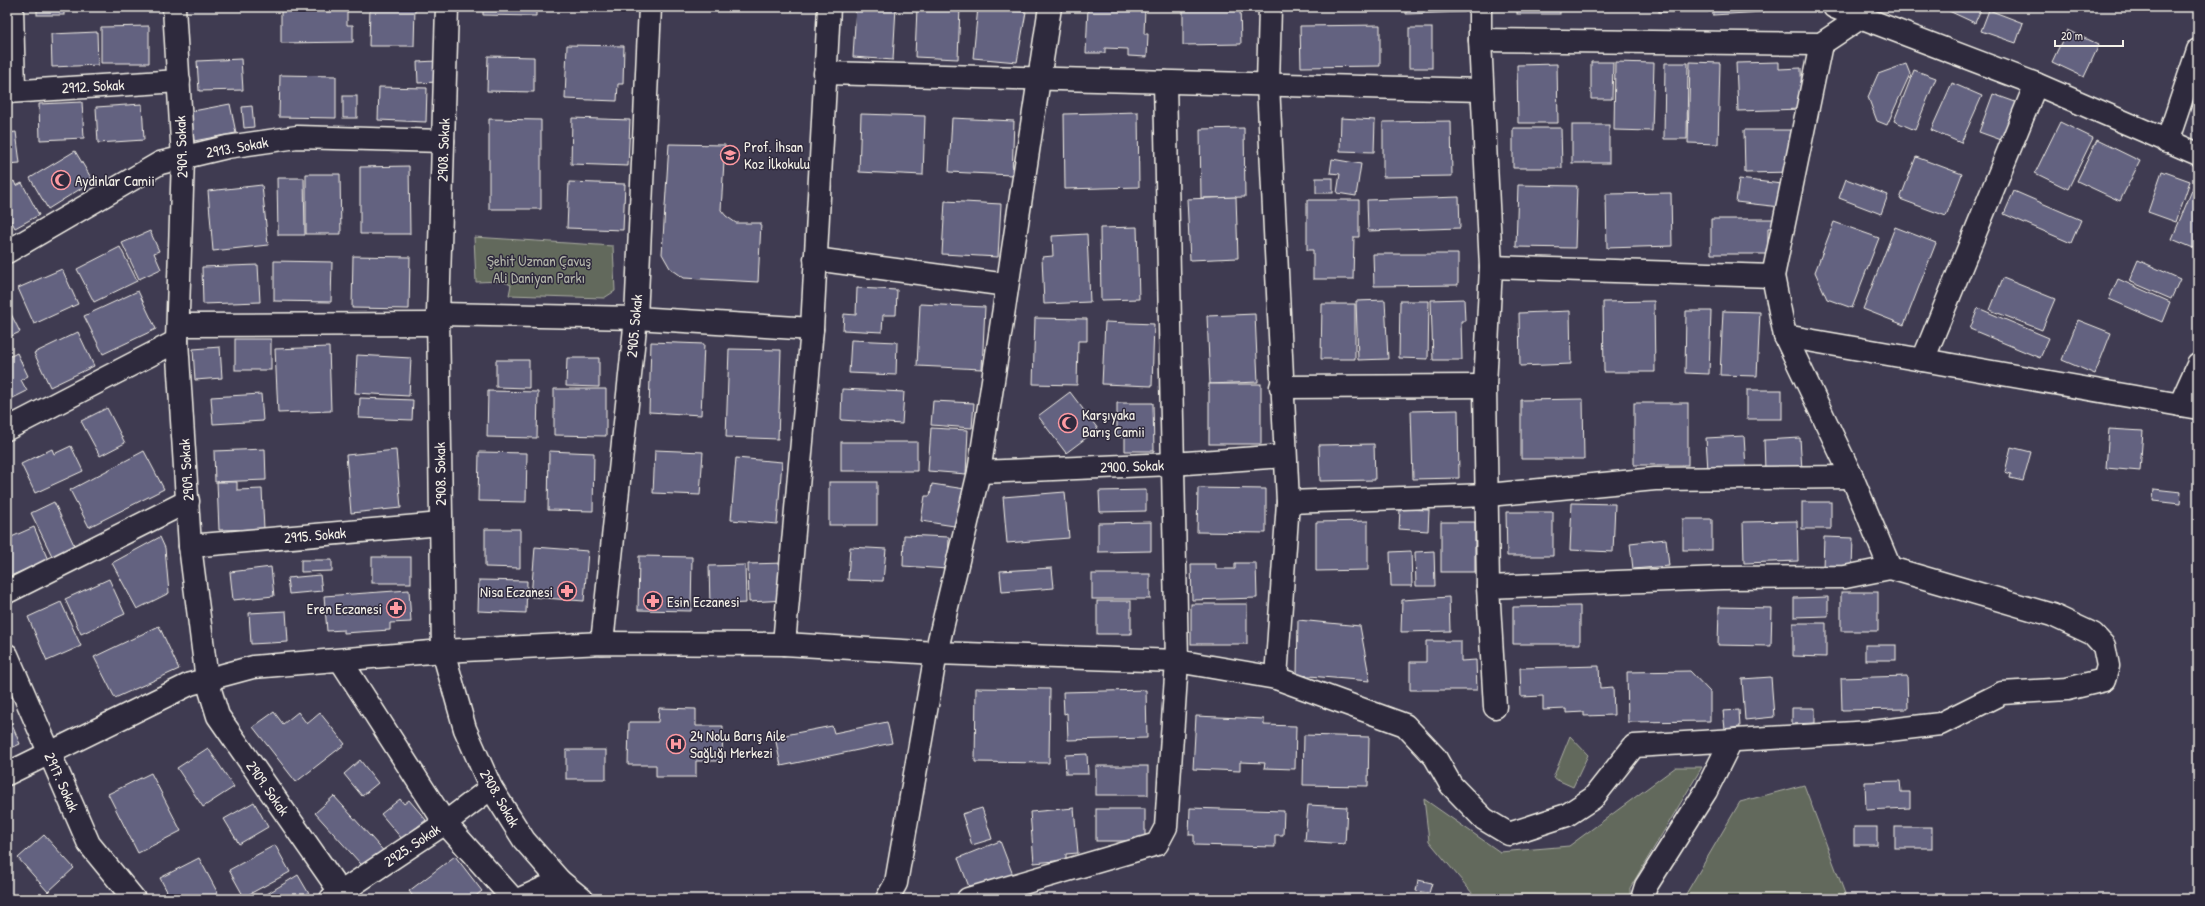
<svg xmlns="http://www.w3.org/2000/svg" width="2205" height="906" font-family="'Patrick Hand',sans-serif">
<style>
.green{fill:#62695c;stroke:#abada2}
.building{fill:#646280;stroke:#f4f1e8}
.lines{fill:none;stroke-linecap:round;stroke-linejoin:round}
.minor-casing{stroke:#f4f1e8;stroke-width:25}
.minor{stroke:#2f2a3d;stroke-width:22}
.labels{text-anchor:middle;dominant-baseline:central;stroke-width:3;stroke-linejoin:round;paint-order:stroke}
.street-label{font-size:15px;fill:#f4f1e8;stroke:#2f2a3d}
.poi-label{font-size:15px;fill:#f4f1e8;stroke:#2f2a3d;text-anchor:start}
.park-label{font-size:15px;fill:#b2b4a9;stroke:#2f2a3d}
</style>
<rect width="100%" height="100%" fill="#3f3b51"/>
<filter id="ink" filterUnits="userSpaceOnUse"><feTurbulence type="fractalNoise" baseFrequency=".025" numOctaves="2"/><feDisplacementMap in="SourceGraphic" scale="8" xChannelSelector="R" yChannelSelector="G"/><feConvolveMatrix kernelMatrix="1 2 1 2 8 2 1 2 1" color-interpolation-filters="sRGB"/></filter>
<g filter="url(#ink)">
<!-- green -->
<g class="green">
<polygon points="474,237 613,246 615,291 604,298 509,295 511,285 502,281 476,282"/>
<polygon points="1570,736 1588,755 1573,787 1553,778"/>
<polygon points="1676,767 1702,767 1630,888 1630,899 1477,899 1429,841 1424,799 1500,852 1569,846"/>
<polygon points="1804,785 1847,899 1683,899 1740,802"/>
</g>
<!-- building -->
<g class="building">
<rect x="37" y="7" width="27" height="8"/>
<polygon points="370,7 415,7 414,46 369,46"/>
<polygon points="483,7 536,7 536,16 483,15"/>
<polygon points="856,7 896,7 893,60 853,57"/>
<polygon points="917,7 960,7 958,59 915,57"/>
<polygon points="978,7 1026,12 1017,62 973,58"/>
<polygon points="1088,7 1145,7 1144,34 1148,34 1147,57 1128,56 1128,49 1105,48 1105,53 1086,53"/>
<polygon points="1183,7 1240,7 1241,44 1183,45"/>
<polygon points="1306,7 1369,7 1369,8 1306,9"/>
<polygon points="1406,7 1464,7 1465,12 1406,14"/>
<rect x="1517" y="7" width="43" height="7"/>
<rect x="1578" y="7" width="49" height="1"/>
<rect x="1659" y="7" width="49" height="5"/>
<polygon points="1712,7 1763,7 1763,12 1713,15"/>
<polygon points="1951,7 1982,7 1975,23 1949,11"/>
<polygon points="347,8 347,25 353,25 353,42 281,43 281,9"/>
<polygon points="1989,10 2023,23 2016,43 1981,31"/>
<polygon points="1380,25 1380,66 1301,67 1300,26"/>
<polygon points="149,26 149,63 101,63 101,27"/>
<rect x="1409" y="28" width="23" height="40"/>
<polygon points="2067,30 2099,45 2084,77 2052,62"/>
<polygon points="97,32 98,65 52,67 51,34"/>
<polygon points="567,45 624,46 623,84 618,84 617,101 565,99"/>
<polygon points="488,56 534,57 534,92 487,91"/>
<polygon points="241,59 243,90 199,91 197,61"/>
<polygon points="436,61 437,82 418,83 417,62"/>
<polygon points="1591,62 1613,62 1612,99 1591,99"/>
<polygon points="1615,62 1654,63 1652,131 1614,130"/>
<polygon points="1690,62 1720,63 1718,144 1688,143"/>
<polygon points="1779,62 1779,69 1801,68 1802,109 1738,111 1736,63"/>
<polygon points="1665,63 1688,63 1687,139 1664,139"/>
<polygon points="1557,64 1558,123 1518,123 1517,65"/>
<polygon points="1906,64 1910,74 1887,125 1877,121 1868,97 1878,74"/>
<polygon points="1914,70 1936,78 1915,130 1894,121"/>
<polygon points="280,75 336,76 336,118 279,117"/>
<polygon points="1952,83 1982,96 1961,143 1931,130"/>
<polygon points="379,87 427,88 426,122 378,120"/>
<polygon points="1993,94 2021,104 2007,142 1979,132"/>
<rect x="343" y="96" width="14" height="22"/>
<polygon points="82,102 84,138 40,140 39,104"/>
<polygon points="142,104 144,140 98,143 96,107"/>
<polygon points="230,104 236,133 194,141 188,112"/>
<polygon points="252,106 254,127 244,128 242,107"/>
<polygon points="1138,112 1139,187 1065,189 1064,114"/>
<polygon points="861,114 925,116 923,175 859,172"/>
<polygon points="572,118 630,120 628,166 571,164"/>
<polygon points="952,118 1014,121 1012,175 949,172"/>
<polygon points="1341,118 1375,120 1374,152 1340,151"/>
<polygon points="489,119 541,120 541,209 489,209"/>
<polygon points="1451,121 1452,176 1383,177 1383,122"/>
<polygon points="2060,122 2093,138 2068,189 2035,173"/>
<rect x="1572" y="125" width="37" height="38"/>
<polygon points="1244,128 1245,197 1201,198 1200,129"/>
<polygon points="1513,128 1561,128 1562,168 1513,168"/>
<polygon points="1744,130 1793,130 1794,172 1745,173"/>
<polygon points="16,132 20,163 7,164 7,133"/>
<polygon points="2097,140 2140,161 2120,201 2077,181"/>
<polygon points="669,144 725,145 721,210 726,216 736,223 761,223 758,282 684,278 670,268 662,254"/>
<polygon points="75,151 93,181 48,209 30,178"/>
<polygon points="1916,157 1962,174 1946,216 1900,199"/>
<polygon points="1332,159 1361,164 1356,196 1337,193 1340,174 1330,173"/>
<polygon points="409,166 410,234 360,234 360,167"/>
<polygon points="2162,171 2190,181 2176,222 2148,212"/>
<polygon points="306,174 340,174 341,234 306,234"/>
<polygon points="277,178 304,178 305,235 278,235"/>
<rect x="1316" y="178" width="17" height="15"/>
<polygon points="1739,179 1782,184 1780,207 1736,202"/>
<polygon points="1846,179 1888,195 1881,214 1839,198"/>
<polygon points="14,181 16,186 22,183 39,215 15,228 7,213 7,185"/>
<polygon points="569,182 625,184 623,230 567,228"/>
<polygon points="2195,183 2198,184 2198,250 2172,239"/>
<polygon points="262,185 268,245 213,251 208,191"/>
<polygon points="1518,185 1577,186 1575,248 1516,247"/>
<polygon points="2014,191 2081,220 2071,243 2004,214"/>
<polygon points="1671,193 1672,246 1607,248 1606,194"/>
<polygon points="1236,197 1238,258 1190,260 1187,199"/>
<polygon points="1459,197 1460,228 1368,231 1367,200"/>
<polygon points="1307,200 1359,200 1359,237 1354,237 1353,279 1313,279 1313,250 1307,250"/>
<polygon points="945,201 1001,204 998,257 942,254"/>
<polygon points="1711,219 1777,219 1777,228 1768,228 1768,254 1711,254"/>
<polygon points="1834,222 1879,238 1852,308 1827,299 1815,272"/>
<polygon points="1137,227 1139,299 1101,300 1100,228"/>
<polygon points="1895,227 1936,243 1904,325 1863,309"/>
<polygon points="150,231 159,251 154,253 161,269 139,279 122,243"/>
<polygon points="1087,234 1090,302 1044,304 1042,257 1053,256 1052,236"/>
<polygon points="120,247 137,281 94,302 77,269"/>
<polygon points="1373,254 1458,254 1458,285 1374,286"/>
<polygon points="353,256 410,257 409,309 352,308"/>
<polygon points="2138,260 2180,279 2171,299 2129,281"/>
<polygon points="274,261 332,262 331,302 274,301"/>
<polygon points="258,265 260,302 203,304 202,267"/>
<polygon points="62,269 78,304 34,324 18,288"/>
<polygon points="2003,278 2055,299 2042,330 1990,310"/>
<polygon points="2118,279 2170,302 2162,322 2109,299"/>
<polygon points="857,288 897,290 896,315 883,315 882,332 843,330 844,314 856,315"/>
<polygon points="138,291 156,329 103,354 84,316"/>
<polygon points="1464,299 1465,321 1461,321 1462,360 1433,360 1431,300"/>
<polygon points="1385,300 1388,359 1358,360 1356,301"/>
<polygon points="1400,301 1429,301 1428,359 1399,358"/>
<polygon points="1654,301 1655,372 1604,372 1603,302"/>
<polygon points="920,304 985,307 982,369 917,366"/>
<polygon points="1322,304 1355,304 1355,359 1321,359"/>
<polygon points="7,306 20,332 7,338"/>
<polygon points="1978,308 2049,338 2040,358 1970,329"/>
<polygon points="1570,311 1571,364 1520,366 1519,313"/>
<polygon points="1686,311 1711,311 1709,374 1685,373"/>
<polygon points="1723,311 1760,312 1757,376 1720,375"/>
<polygon points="1255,314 1258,382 1210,384 1207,316"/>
<polygon points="1035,318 1087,319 1087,341 1078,341 1077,385 1033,384"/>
<polygon points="2078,320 2111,333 2095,374 2062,360"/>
<polygon points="1105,322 1154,324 1152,386 1102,384"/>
<polygon points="78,332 94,366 50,387 34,353"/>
<rect x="235" y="339" width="36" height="31"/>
<polygon points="851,340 897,342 896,375 849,373"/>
<polygon points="651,342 704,344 701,415 649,412"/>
<polygon points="220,347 222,378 195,380 193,349"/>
<polygon points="329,347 331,411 278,413 275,349"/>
<polygon points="729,349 781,350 778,439 726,437"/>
<polygon points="17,353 28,376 21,380 27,391 7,401 7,358"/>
<polygon points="357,355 411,358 409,396 355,393"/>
<polygon points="567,358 599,358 599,387 566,386"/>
<polygon points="496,360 529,360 529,388 496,387"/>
<rect x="1209" y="384" width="52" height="60"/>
<polygon points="554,389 606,389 606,436 554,435"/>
<polygon points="842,389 904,392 902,424 841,420"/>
<rect x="1747" y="390" width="35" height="29"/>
<polygon points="488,391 538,392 537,438 487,437"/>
<polygon points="1070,392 1098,429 1066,453 1038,416"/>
<polygon points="261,394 263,421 213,424 211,397"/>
<polygon points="360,398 413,400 412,420 359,418"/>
<polygon points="1583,399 1584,459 1521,459 1521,400"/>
<polygon points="933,401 974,403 972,428 931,425"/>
<polygon points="1117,403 1153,403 1154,451 1125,451 1125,437 1117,437"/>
<rect x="1634" y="403" width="54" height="62"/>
<polygon points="107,408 125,443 100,456 81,421"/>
<polygon points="1458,410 1459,478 1413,479 1411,411"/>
<polygon points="931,428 968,430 966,474 928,471"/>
<polygon points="2109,429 2143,431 2140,471 2106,468"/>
<polygon points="1744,436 1746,469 1708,471 1706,438"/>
<polygon points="1800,438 1802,470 1765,471 1764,440"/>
<rect x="841" y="442" width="76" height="29"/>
<polygon points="1374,444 1375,480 1320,481 1319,445"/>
<polygon points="71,446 83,471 35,493 21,464 52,449 54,454"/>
<polygon points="2011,447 2031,452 2023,481 2010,478 2011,474 2005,472"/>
<polygon points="265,449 266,480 215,482 214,451"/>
<polygon points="396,450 401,508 351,513 346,455"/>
<polygon points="655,450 703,452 700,495 653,493"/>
<polygon points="144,451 164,489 89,527 70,490"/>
<polygon points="549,451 594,453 593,511 548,510"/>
<polygon points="479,452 527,453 526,502 478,501"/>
<polygon points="736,458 782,462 777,524 731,520"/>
<polygon points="217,482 237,482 237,490 262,489 264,529 219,530"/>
<rect x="829" y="482" width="48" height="43"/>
<polygon points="932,484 965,489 961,527 921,521 925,496 930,496"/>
<polygon points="1198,488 1266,489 1266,533 1197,532"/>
<polygon points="2154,489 2181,492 2180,504 2153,501"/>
<polygon points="1146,490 1146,511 1100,512 1099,491"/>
<polygon points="1065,492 1069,538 1007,543 1003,497"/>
<polygon points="54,502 75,547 53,558 31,513"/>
<rect x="1802" y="502" width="29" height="27"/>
<polygon points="1572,503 1615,504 1613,552 1570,550"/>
<polygon points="1400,509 1429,510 1428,531 1399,529"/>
<polygon points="1506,512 1553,512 1553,556 1507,556"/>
<rect x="1683" y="519" width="29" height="31"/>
<polygon points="1368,521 1368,570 1316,571 1316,522"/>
<polygon points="1797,521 1798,561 1744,563 1743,522"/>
<polygon points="1151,522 1151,551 1098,552 1098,523"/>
<rect x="1441" y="522" width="34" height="50"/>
<polygon points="34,527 48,560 8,577 7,539"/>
<polygon points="485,529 520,529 520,568 485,567"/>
<polygon points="904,535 949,537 948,569 903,566"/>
<polygon points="160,537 165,548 169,593 137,609 112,563"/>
<polygon points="1824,537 1853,538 1852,568 1823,568"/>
<polygon points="1666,539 1669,566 1633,569 1630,543"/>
<polygon points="535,547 588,551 584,601 531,597"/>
<polygon points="850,547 886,549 883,581 848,580"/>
<polygon points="1411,551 1412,586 1391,586 1390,552"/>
<polygon points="1434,551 1435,586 1416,586 1415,552"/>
<polygon points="639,556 692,557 691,611 638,610"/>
<rect x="372" y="557" width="39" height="26"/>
<polygon points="301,560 332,560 332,571 301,572"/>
<polygon points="785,563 786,600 749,602 748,564"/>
<polygon points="1235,563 1256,563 1257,598 1192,600 1191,564 1216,564 1216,569 1235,569"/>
<polygon points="745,565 746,603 710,605 709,566"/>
<polygon points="271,567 274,596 233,600 230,572"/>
<polygon points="1052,568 1054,588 1002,592 1000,571"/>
<rect x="1092" y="574" width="58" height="25"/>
<polygon points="320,575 322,591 289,594 287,578"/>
<polygon points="109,579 125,614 81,634 65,599"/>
<polygon points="479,580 527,581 526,613 478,611"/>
<polygon points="409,590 411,622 390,623 390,630 344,633 344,630 327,631 324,596"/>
<rect x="1841" y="592" width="37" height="39"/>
<polygon points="1449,597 1450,631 1401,632 1402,600"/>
<polygon points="1828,597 1828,616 1794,617 1794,598"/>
<rect x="1097" y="601" width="34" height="33"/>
<polygon points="61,602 81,646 47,661 28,617"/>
<rect x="1191" y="604" width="56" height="40"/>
<polygon points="1580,606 1580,644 1513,644 1513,607"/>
<polygon points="1719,607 1772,608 1771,646 1718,645"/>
<polygon points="286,611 288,642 251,644 249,613"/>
<polygon points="1298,620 1360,626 1370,681 1297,675"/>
<polygon points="1793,623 1826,623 1826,657 1793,656"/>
<polygon points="159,626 179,669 115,698 94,657"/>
<polygon points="1426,641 1461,641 1461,661 1476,660 1477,690 1410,690 1410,662 1426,662"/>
<rect x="1865" y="645" width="31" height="15"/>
<polygon points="1599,666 1600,688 1613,687 1614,715 1584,716 1584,712 1566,713 1566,709 1543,710 1543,696 1521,697 1520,668"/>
<polygon points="1690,671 1710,692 1710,721 1628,722 1627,672"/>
<polygon points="1907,676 1908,709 1842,710 1841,678"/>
<polygon points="1771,677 1774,717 1745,720 1742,679"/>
<polygon points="976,688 1050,689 1049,763 975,762"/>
<polygon points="1146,690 1147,738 1068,740 1067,713 1064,714 1063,692"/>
<polygon points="659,708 696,709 696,726 723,726 722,761 696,761 696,777 656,777 656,765 628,765 629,722 658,722"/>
<polygon points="1792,708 1815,708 1815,723 1792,724"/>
<polygon points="1739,710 1740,727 1725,729 1723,711"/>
<polygon points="274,712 283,724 298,712 307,724 320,713 345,744 296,782 253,727"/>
<polygon points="7,713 20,744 7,750"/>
<polygon points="1196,716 1264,719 1264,725 1296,726 1295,769 1264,768 1265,763 1240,762 1240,771 1193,769"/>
<polygon points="887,722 892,743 781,766 775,737 832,726 834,733"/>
<polygon points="1304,735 1369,737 1368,786 1303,785"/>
<polygon points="208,748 234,787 203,807 177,768"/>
<rect x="566" y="750" width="40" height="29"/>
<polygon points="1087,754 1088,774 1066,774 1065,755"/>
<polygon points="360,760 378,783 362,796 344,774"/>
<rect x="1096" y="766" width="52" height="29"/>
<polygon points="151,773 181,831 138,853 108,794"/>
<polygon points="1900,781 1901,792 1910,792 1910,808 1866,810 1865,782"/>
<polygon points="334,796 388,856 369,873 315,813"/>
<polygon points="400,799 404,804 409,800 426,820 402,839 381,814"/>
<polygon points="254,802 268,827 239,844 224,819"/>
<polygon points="1308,805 1347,807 1345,844 1305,841"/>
<polygon points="982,808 992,839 972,845 962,814"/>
<polygon points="1074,808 1078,853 1066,854 1066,860 1034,863 1030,812"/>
<polygon points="1190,808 1284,811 1283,835 1275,835 1275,847 1194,845 1194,835 1189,835"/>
<rect x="1096" y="809" width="49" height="32"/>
<rect x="1854" y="827" width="23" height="18"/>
<rect x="1895" y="827" width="37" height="21"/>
<polygon points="44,835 74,868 48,892 18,858"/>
<polygon points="1000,841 1013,875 971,892 958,858"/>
<polygon points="275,845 290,872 244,897 229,870"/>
<polygon points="455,856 482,891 472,899 415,899 409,891"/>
<polygon points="199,858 221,899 171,899 160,878"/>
<polygon points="298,875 312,899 270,899 267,894"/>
<polygon points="1418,880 1432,883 1429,893 1416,891"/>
</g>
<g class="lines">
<defs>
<g id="minor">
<polyline points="12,7 14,91"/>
<polyline points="174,7 183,158 177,341 190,546 207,680 218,716 341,893"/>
<polyline points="447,7 438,314 443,651 465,729 491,788 524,840 560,881 582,899"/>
<polyline points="1270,7 1268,84 1288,502 1276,678"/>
<polyline points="1480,7 1480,40 1491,267 1485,386 1488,587 1495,707"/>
<polyline points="1834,7 2036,84 2198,154"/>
<polyline points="1480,40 1821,44 1860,18"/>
<polyline points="1821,44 1773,276 1785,336 2198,408"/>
<polyline points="825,73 1482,90"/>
<polyline points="7,92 179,81"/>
<polyline points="2167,142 2198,50"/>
<polyline points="7,252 160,163 227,147 297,137 443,141"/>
<polyline points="815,259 1007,285"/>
<polyline points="1491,267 1773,276"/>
<polyline points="438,314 636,318 812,329"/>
<polyline points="178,325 438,324"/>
<polyline points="1785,336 1852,477 1890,568"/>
<polyline points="1923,360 2036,84"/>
<polyline points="1281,387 1485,386"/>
<polyline points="2180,405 2198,365"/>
<polyline points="7,429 177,341"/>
<polyline points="979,472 1172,464 1285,456"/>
<polyline points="1288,502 1488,495 1655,479 1852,477"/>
<polyline points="190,546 441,524"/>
<polyline points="7,592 188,501"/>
<polyline points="602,643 636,318 650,7"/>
<polyline points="784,644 812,329 829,7"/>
<polyline points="7,655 89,844 134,899"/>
<polyline points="341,661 445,823 513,899"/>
<polyline points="7,774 190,684 253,667 443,651 602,643 784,644 936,653 1177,661 1276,678 1405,725 1435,757 1451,785 1484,819 1509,834 1567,815 1593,798 1634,746 1872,732 1940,724 2002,693 2067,689 2104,680 2108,666 2104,646 2093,634 2052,615 1890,568 1845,577 1722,578 1488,587"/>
<polyline points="331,899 445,823 491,788"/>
<polyline points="520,899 560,881"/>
<polyline points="887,899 896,883 936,653 979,472 1050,7"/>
<polyline points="968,899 1157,844 1166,827 1177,661 1165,82"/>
<polyline points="1642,899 1646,886 1706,791 1731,741"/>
</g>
</defs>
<!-- minor casing -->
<use href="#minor" class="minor-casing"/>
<!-- minor -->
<use href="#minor" class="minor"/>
</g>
</g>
<!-- icons -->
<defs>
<symbol id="school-ring" viewBox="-11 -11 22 22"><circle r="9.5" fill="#2f2a3d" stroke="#ff9aa2" stroke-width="1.5"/><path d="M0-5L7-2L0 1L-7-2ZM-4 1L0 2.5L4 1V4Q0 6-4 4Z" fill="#ff9aa2"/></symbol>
<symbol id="mosque-ring" viewBox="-11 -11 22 22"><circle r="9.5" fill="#2f2a3d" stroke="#ff9aa2" stroke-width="1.5"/><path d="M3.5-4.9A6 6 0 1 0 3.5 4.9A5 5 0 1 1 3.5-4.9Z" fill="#ff9aa2"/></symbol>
<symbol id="pharmacy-ring" viewBox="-11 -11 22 22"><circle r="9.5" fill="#2f2a3d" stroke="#ff9aa2" stroke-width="1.5"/><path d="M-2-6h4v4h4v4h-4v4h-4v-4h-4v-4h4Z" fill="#ff9aa2"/></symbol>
<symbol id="hospital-ring" viewBox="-11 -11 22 22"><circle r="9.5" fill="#2f2a3d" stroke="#ff9aa2" stroke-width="1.5"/><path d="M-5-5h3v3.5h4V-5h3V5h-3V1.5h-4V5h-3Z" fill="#ff9aa2"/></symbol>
</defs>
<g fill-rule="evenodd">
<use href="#school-ring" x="719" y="144" width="22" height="22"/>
<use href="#mosque-ring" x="50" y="169" width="22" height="22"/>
<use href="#mosque-ring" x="1057" y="412" width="22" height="22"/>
<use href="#pharmacy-ring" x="556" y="580" width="22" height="22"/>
<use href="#pharmacy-ring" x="642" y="590" width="22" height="22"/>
<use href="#pharmacy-ring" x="385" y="597" width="22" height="22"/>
<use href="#hospital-ring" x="665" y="733" width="22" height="22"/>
</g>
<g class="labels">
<!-- street labels -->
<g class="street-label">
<text transform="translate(93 86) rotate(-3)">2912. Sokak</text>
<text transform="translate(181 147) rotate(-92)">2909. Sokak</text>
<text transform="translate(237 147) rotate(-10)">2913. Sokak</text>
<text transform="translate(443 150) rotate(-88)">2908. Sokak</text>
<text transform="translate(634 326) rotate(-85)">2905. Sokak</text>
<text transform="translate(1132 466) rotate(-2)">2900. Sokak</text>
<text transform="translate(186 470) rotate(-94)">2909. Sokak</text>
<text transform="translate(440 474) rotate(-91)">2908. Sokak</text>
<text transform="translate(315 535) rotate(-5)">2915. Sokak</text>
<text transform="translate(62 782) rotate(66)">2917. Sokak</text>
<text transform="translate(268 788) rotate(55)">2909. Sokak</text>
<text transform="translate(500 798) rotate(60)">2908. Sokak</text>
<text transform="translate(412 845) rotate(-34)">2925. Sokak</text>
</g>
<!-- poi labels -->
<g class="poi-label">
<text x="744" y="146">Prof. İhsan<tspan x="744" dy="17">Koz İlkokulu</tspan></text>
<text x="75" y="180">Aydinlar Camii</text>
<text x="1082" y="414">Karşıyaka<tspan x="1082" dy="17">Barış Camii</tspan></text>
<text x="553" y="591" text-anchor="end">Nisa Eczanesi</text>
<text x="667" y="601">Esin Eczanesi</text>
<text x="382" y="608" text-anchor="end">Eren Eczanesi</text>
<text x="690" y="735">24 Nolu Barış Aile<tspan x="690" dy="17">Sağlığı Merkezi</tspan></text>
</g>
<!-- park labels -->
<g class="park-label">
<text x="539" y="260">Şehit Uzman Çavuş<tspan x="539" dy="17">Ali Daniyan Parkı</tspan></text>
</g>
</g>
<!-- margin -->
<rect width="2205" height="906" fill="none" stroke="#2f2a3d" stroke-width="24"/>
<rect x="12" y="12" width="2181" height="882" fill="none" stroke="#f4f1e8" stroke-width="1.5" filter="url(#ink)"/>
<!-- scale -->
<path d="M2055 40v6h68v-6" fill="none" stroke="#f4f1e8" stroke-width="2"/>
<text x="2061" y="40" font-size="12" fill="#f4f1e8" stroke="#2f2a3d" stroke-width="3" paint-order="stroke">20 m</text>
</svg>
